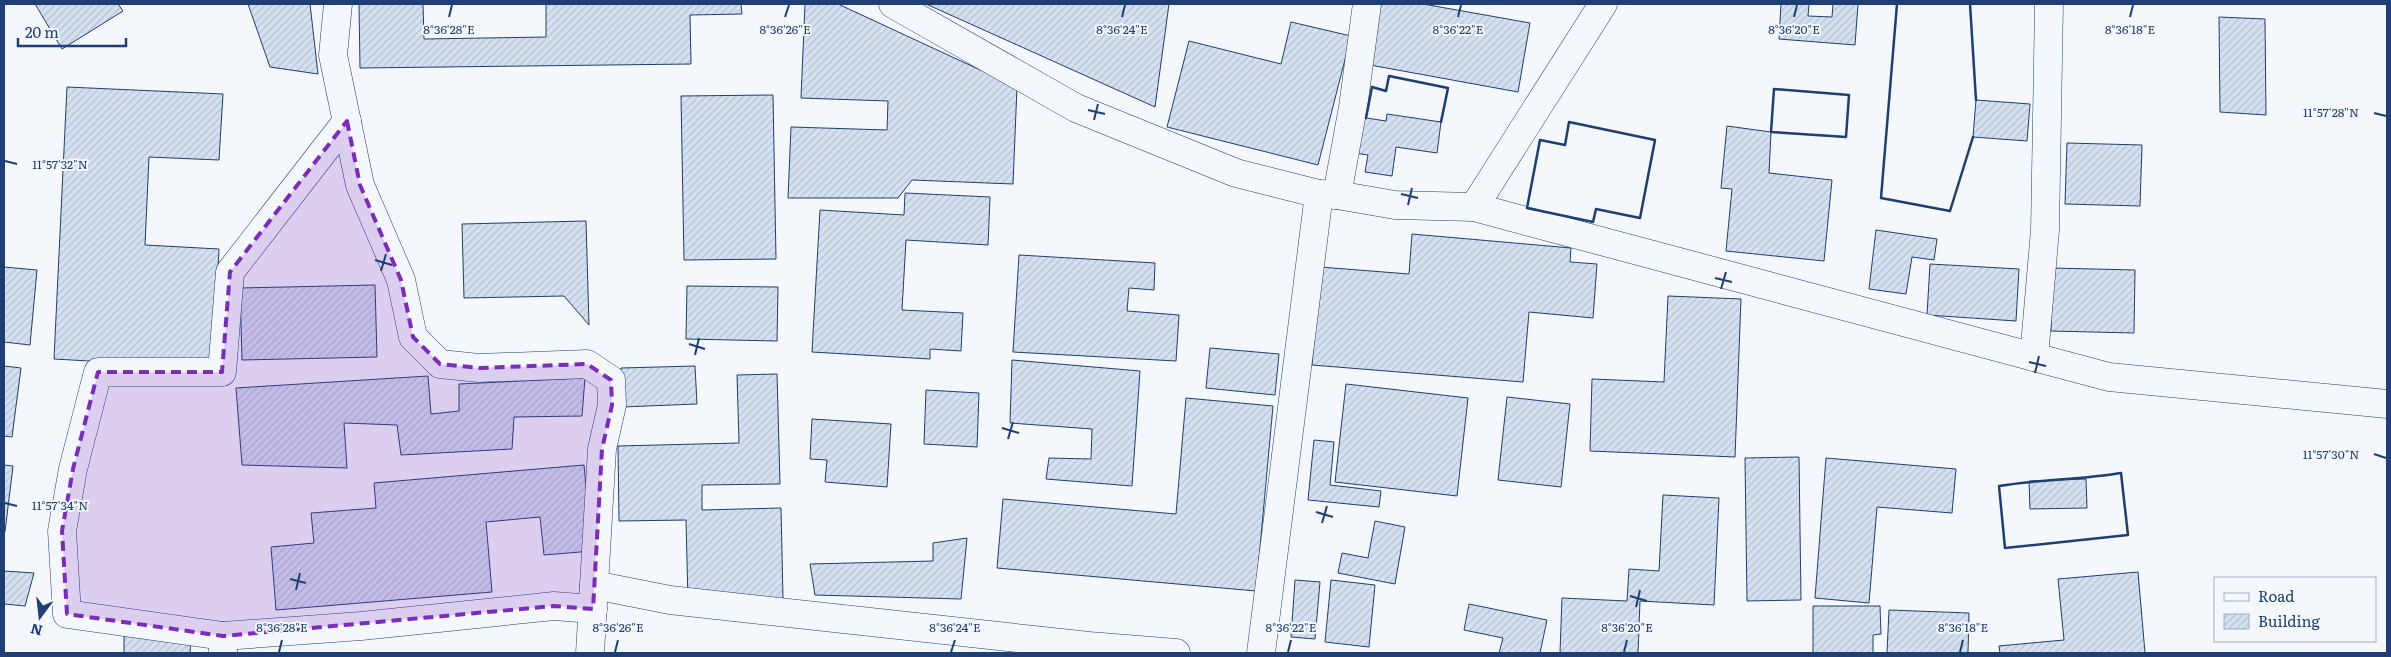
<svg xmlns="http://www.w3.org/2000/svg" width="2391" height="657" font-family="Literata,serif">
<style>
.building{fill:url(#building-hatch);stroke:#1d3f73}
.lines{fill:none;stroke-linecap:round;stroke-linejoin:round}
.minor-casing{stroke:#1d3f73;stroke-width:29}
.minor{stroke:#f4f7fb;stroke-width:28}
.wall{stroke:#1d3f73;stroke-width:2.5}
.marked{fill:#7b2cbf;fill-opacity:0.2;stroke:#7b2cbf;stroke-width:4;stroke-dasharray:10 6;stroke-linejoin:round}
.ticks{fill:none;stroke:#1d3f73;stroke-width:2}
.ticks-label{font-size:12px;text-anchor:middle;fill:#1d3f73;stroke:#f4f7fb;stroke-width:4;stroke-linejoin:round;paint-order:stroke}
</style>
<defs>
<pattern id="building-hatch" width="6" height="6" patternUnits="userSpaceOnUse" patternTransform="scale(1.25)"><rect width="6" height="6" fill="#d5e0f0"/><path d="M-1 1l2-2M0 6l6-6M5 7l2-2" fill="none" stroke="#b6c1d1"/></pattern>
</defs>
<rect width="100%" height="100%" fill="#f4f7fb"/>
<!-- building -->
<g class="building">
<polygon points="35,4 118,4 123,11 62,49"/>
<polygon points="248,4 310,4 318,74 270,67"/>
<polygon points="359,4 423,4 424,39 546,37 546,4 741,4 742,14 690,15 691,64 360,68"/>
<polygon points="805,4 838,4 1017,87 1013,184 912,180 898,198 788,198 791,127 887,130 888,101 801,98"/>
<polygon points="926,4 1169,4 1155,107"/>
<polygon points="1381,4 1423,4 1530,23 1518,92 1370,65"/>
<polygon points="1781,4 1809,4 1808,16 1832,17 1833,4 1858,4 1855,45 1779,39"/>
<polygon points="2219,17 2265,19 2266,115 2220,112"/>
<polygon points="1291,22 1351,36 1318,165 1167,127 1189,41 1281,64"/>
<polygon points="67,87 223,94 219,160 149,157 145,245 219,249 213,368 54,359"/>
<polygon points="773,95 776,259 684,260 681,96"/>
<polygon points="1976,100 2030,104 2027,141 1973,137"/>
<polygon points="1387,114 1441,122 1437,153 1396,147 1392,176 1365,172 1368,155 1354,153 1360,117 1386,121"/>
<polygon points="1727,126 1771,132 1769,173 1832,180 1824,261 1726,251 1732,189 1721,188"/>
<polygon points="2067,143 2142,145 2140,206 2065,204"/>
<polygon points="905,193 990,197 988,245 906,240 902,310 963,313 961,351 930,349 930,359 812,352 820,210 904,215"/>
<polygon points="586,221 589,325 564,296 464,298 462,224"/>
<polygon points="1876,230 1937,239 1934,260 1912,257 1906,294 1869,289"/>
<polygon points="1412,234 1571,248 1570,262 1597,264 1593,318 1529,312 1523,382 1312,365 1320,267 1409,274"/>
<polygon points="1019,255 1155,263 1154,290 1129,288 1127,311 1179,315 1176,361 1013,352"/>
<polygon points="1930,264 2019,269 2016,321 1927,315"/>
<polygon points="4,267 37,270 30,345 4,342"/>
<polygon points="2052,268 2135,270 2134,333 2051,331"/>
<polygon points="375,285 377,357 242,360 240,288"/>
<polygon points="687,286 778,287 777,341 686,339"/>
<polygon points="1668,296 1741,299 1735,457 1590,451 1592,379 1664,382"/>
<polygon points="1210,348 1279,354 1275,395 1206,388"/>
<polygon points="1012,360 1140,371 1132,486 1046,479 1049,458 1091,459 1092,429 1010,423"/>
<polygon points="4,366 21,368 12,437 4,436"/>
<polygon points="695,366 697,404 622,407 621,368"/>
<polygon points="777,374 780,484 702,485 702,510 781,508 783,599 688,601 686,520 619,521 618,446 739,443 737,375"/>
<polygon points="428,376 431,414 459,411 459,384 585,378 582,416 514,417 512,449 401,455 397,425 344,423 347,468 242,465 236,388"/>
<polygon points="1346,384 1468,398 1457,496 1335,482"/>
<polygon points="926,390 979,393 977,447 924,444"/>
<polygon points="1507,397 1570,404 1561,487 1498,480"/>
<polygon points="1186,398 1273,406 1256,591 997,568 1003,499 1176,514"/>
<polygon points="812,419 891,424 887,487 825,482 827,460 810,459"/>
<polygon points="1314,440 1334,442 1330,485 1381,491 1379,507 1308,500"/>
<polygon points="1799,457 1801,600 1747,601 1745,458"/>
<polygon points="1826,458 1956,469 1952,513 1877,507 1869,603 1815,598"/>
<polygon points="4,465 13,466 5,532 4,532"/>
<polygon points="584,465 592,551 544,555 540,517 486,522 492,592 276,610 271,547 314,543 311,513 376,508 374,483"/>
<polygon points="2086,479 2087,508 2030,509 2029,481"/>
<polygon points="1663,495 1719,498 1714,605 1640,601 1638,653 1560,653 1562,598 1627,601 1629,569 1659,571"/>
<polygon points="1375,521 1405,527 1395,584 1338,573 1342,553 1368,558"/>
<polygon points="967,538 961,599 815,595 810,564 933,561 933,543"/>
<polygon points="4,571 34,573 25,606 4,604"/>
<polygon points="2138,572 2145,653 2000,653 1999,646 2064,640 2058,579"/>
<polygon points="1295,580 1320,582 1315,639 1291,637"/>
<polygon points="1331,580 1375,585 1369,647 1325,642"/>
<polygon points="1469,604 1547,620 1540,653 1499,653 1503,638 1464,630"/>
<polygon points="1813,606 1880,606 1881,634 1873,635 1873,653 1813,653"/>
<polygon points="1889,610 1969,613 1968,653 1887,653"/>
<polygon points="124,634 191,638 190,653 124,653"/>
</g>
<g class="lines">
<defs>
<g id="minor">
<polyline points="338,4 333,55 360,185 401,280 413,337 440,364 479,368 587,364 611,380 612,405 602,449 590,653"/>
<polyline points="893,4 1076,108 1236,173 1319,194 1337,195 1395,205 1474,207 2109,377 2387,404"/>
<polyline points="1337,195 1353,107 1367,4"/>
<polyline points="1474,207 1603,4"/>
<polyline points="2034,357 2045,230 2049,4"/>
<polyline points="594,585 670,600 1089,646 1176,653"/>
<polyline points="223,636 361,626 554,606 593,609"/>
<polyline points="223,653 223,636 67,614 62,531 73,469 98,372 222,372 230,272 347,121"/>
<polyline points="1261,653 1319,194"/>
</g>
</defs>
<!-- minor casing -->
<use href="#minor" class="minor-casing"/>
<!-- minor -->
<use href="#minor" class="minor"/>
<!-- wall -->
<g class="wall">
<polyline points="1897,4 1881,198 1950,211 1973,137"/>
<polyline points="1970,4 1976,100"/>
<polygon points="1774,89 1849,95 1846,137 1771,132"/>
<polyline points="1366,118 1372,87 1386,91 1389,76 1448,88 1441,122"/>
<polygon points="1569,122 1655,140 1640,218 1596,209 1593,222 1527,208 1540,140 1565,145"/>
<path d="M2121 473 2128 535 2005 548 1999 486C2039 479 2080 480 2121 473Z"/>
</g>
</g>
<!-- marked area -->
<path class="marked" d="M347 121 360 185 401 280 413 337 440 364 479 368 587 364 611 380 612 405 602 449 593 609 554 606 223 636 67 614 62 531 73 469 98 372H222L230 272Z"/>
<!-- ticks -->
<path class="ticks" d="M449 17 452 5M785 17 789 5M1122 17 1125 5M1458 17 1461 5M1794 17 1797 5M2130 17 2133 5M1088 110 1105 114M2374 113 2386 116M1094 120 1098 104M5 161 17 164M1401 194 1418 198M1408 205 1412 188M375 260 392 265M381 271 386 254M1715 278 1732 282M1721 289 1726 272M689 344 705 349M695 355 699 338M2029 362 2046 366M2035 373 2039 356M1002 428 1019 433M1008 439 1013 422M2374 454 2386 458M5 503 17 506M1316 512 1333 517M1322 523 1327 506M290 579 306 583M296 590 300 573M1630 596 1647 601M1636 607 1640 590M279 652 282 640M615 652 618 640M951 652 955 640M1288 652 1291 640M1624 652 1627 640M1960 652 1963 640"/>
<g class="ticks-label">
<text x="449" y="34">8°36'28"E</text>
<text x="785" y="34">8°36'26"E</text>
<text x="1122" y="34">8°36'24"E</text>
<text x="1458" y="34">8°36'22"E</text>
<text x="1794" y="34">8°36'20"E</text>
<text x="2130" y="34">8°36'18"E</text>
<text x="2331" y="117">11°57'28"N</text>
<text x="60" y="169">11°57'32"N</text>
<text x="2331" y="459">11°57'30"N</text>
<text x="60" y="510">11°57'34"N</text>
<text x="282" y="632">8°36'28"E</text>
<text x="618" y="632">8°36'26"E</text>
<text x="955" y="632">8°36'24"E</text>
<text x="1291" y="632">8°36'22"E</text>
<text x="1627" y="632">8°36'20"E</text>
<text x="1963" y="632">8°36'18"E</text>
</g>
<!-- border -->
<rect width="2391" height="657" fill="none" stroke="#1d3f73" stroke-width="10"/>
<!-- legend -->
<rect x="2214" y="577" width="162" height="65" fill="#f4f7fb" stroke="#9eadc5"/>
<rect x="2224" y="593" width="25" height="8" fill="#f4f7fb" stroke="#9eadc5"/>
<text x="2258" y="602" font-size="15" fill="#1d3f73">Road</text>
<rect x="2224" y="614" width="25" height="15" fill="url(#building-hatch)" stroke="#9eadc5"/>
<text x="2258" y="627" font-size="15" fill="#1d3f73">Building</text>
<!-- north arrow -->
<g transform="translate(40 617) rotate(195)" stroke="#f4f7fb" stroke-width="4" paint-order="stroke">
<path d="M0-4L9 19L0 12L-9 19Z" fill="#1d3f73"/>
<text y="-8" font-size="14" font-weight="bold" text-anchor="middle" fill="#1d3f73">N</text>
</g>
<!-- scale -->
<path d="M18 38v8h108v-8" fill="none" stroke="#1d3f73" stroke-width="2.5"/>
<text x="25" y="38" font-size="15" fill="#1d3f73" stroke="#f4f7fb" stroke-width="4" paint-order="stroke">20 m</text>
</svg>
